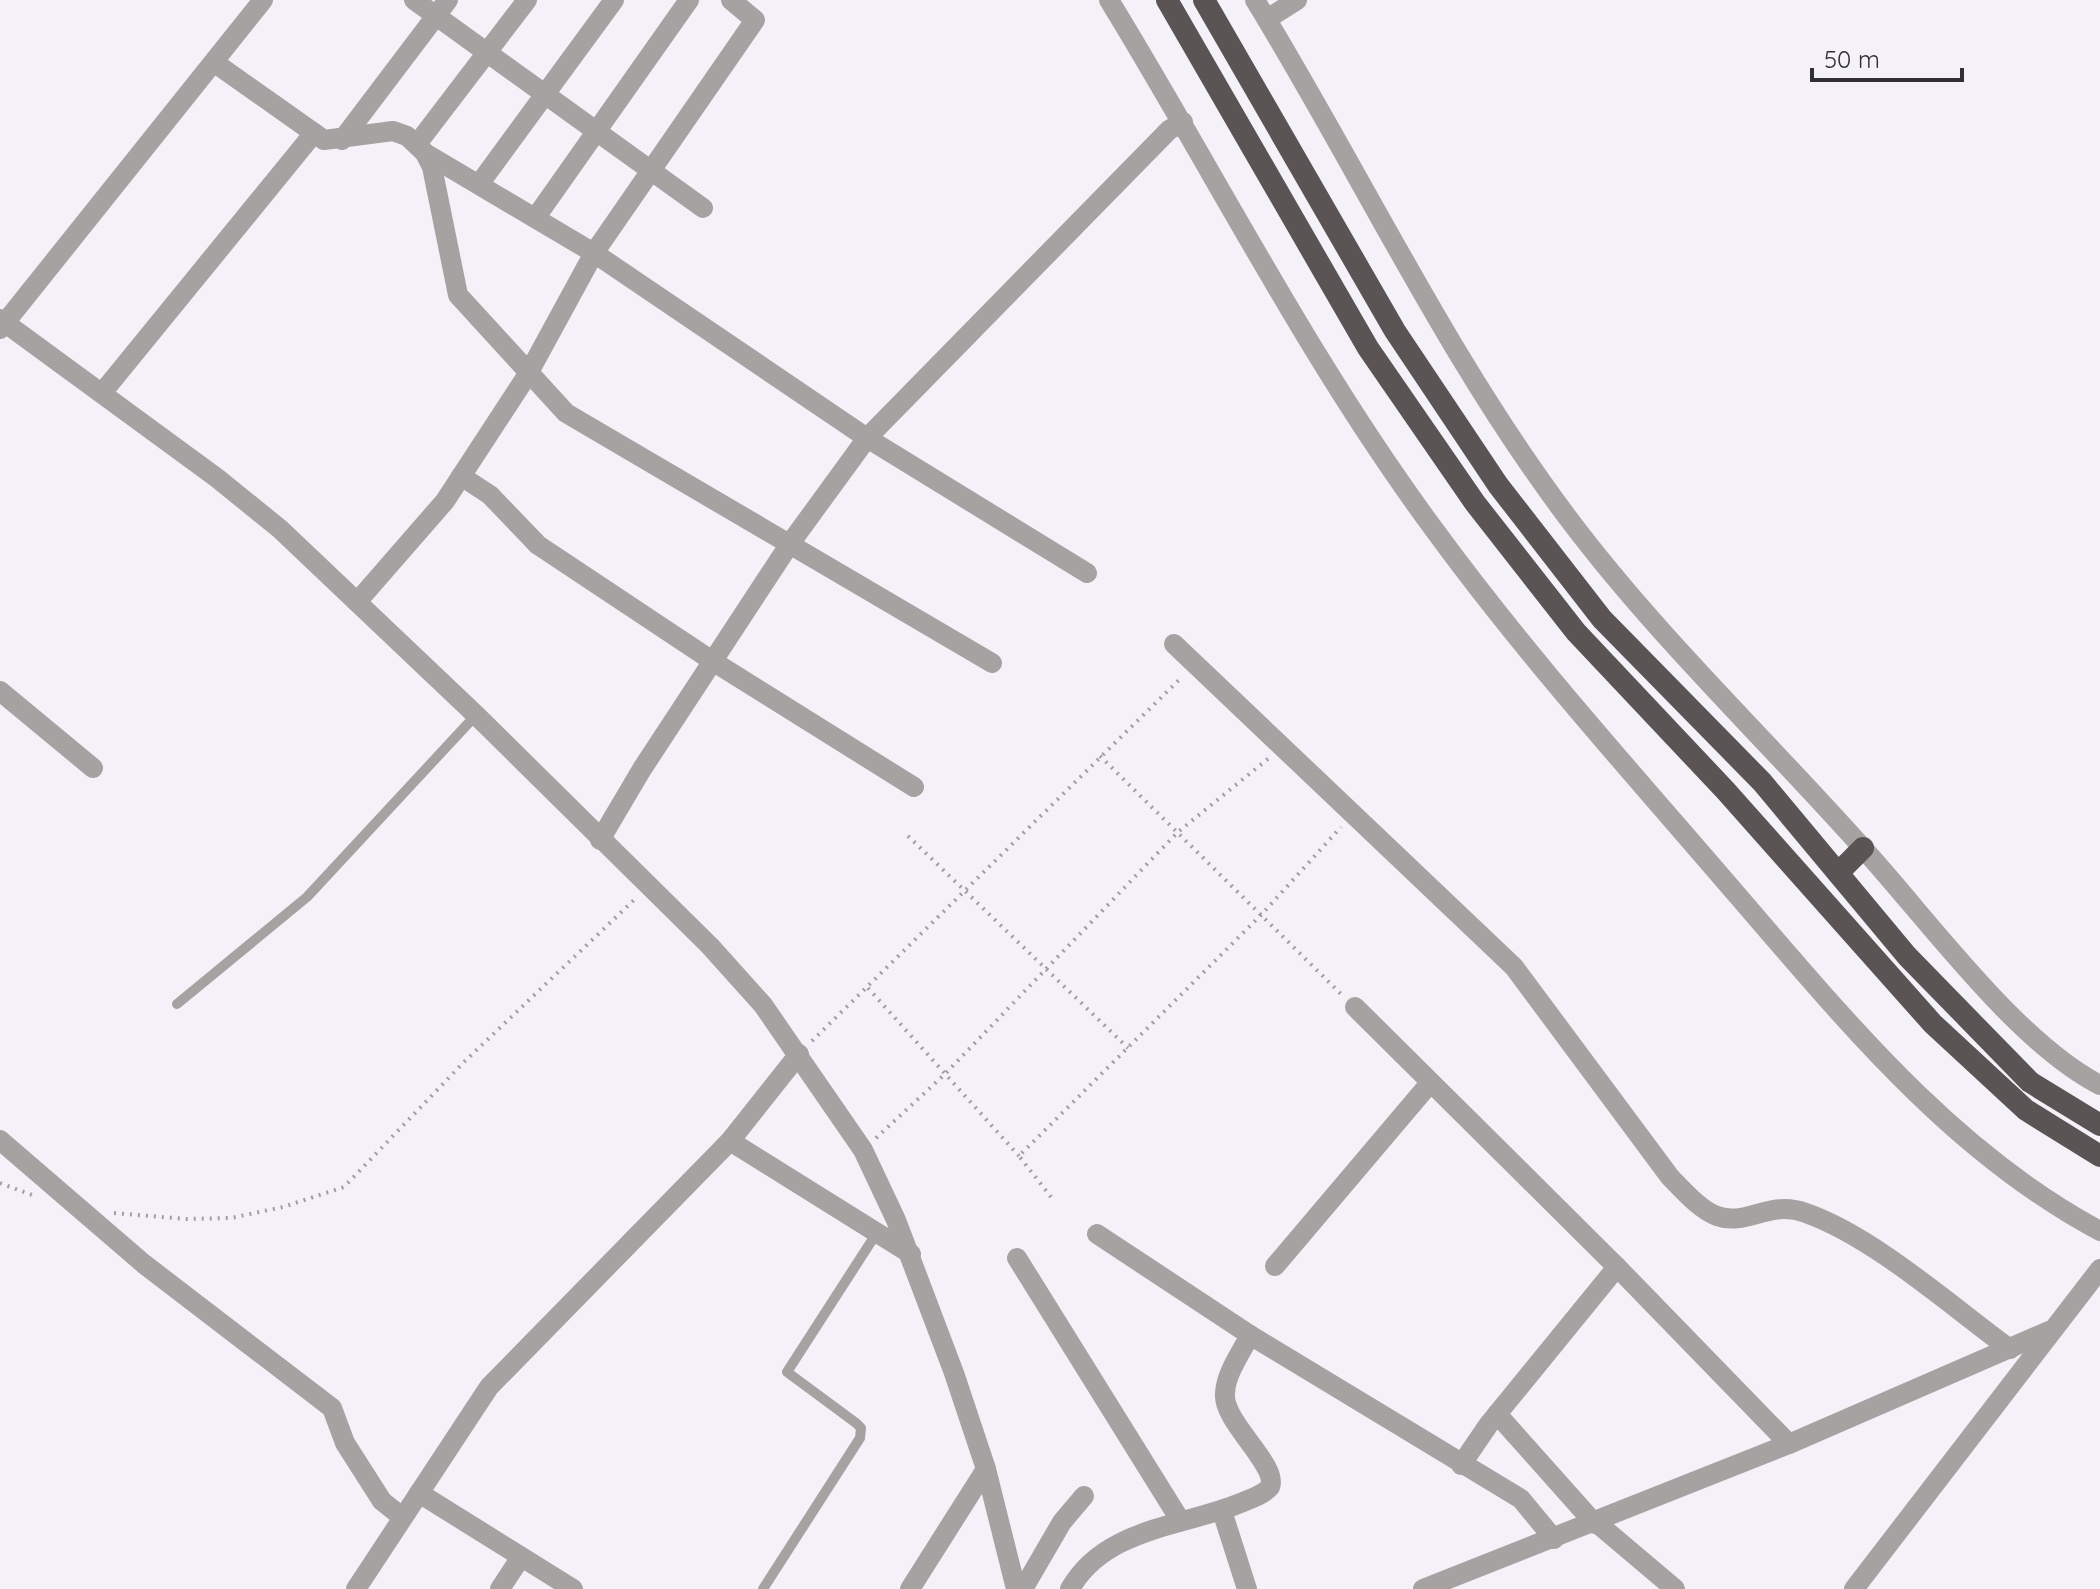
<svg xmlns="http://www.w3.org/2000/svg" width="2100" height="1589" font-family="Quicksand,sans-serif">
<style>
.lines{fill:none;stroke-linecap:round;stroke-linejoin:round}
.path{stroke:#a09ea3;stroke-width:4;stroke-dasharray:2 6;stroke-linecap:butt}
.service{stroke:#a6a2a2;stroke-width:10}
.minor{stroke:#a6a2a2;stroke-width:20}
.tertiary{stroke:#a6a2a2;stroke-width:20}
.trunk{stroke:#5b5454;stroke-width:22}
</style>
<rect width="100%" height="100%" fill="#f4f1f8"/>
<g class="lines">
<!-- path -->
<g class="path">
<polyline points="1100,756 1343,996"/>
<polyline points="908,836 1128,1048"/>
<polyline points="868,988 1019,1156"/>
<polyline points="812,1041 1182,677"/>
<polyline points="876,1138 944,1075 1178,832 1269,758"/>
<polyline points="0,1183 32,1195"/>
<polyline points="1051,1197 1019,1156 1262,914 1341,827"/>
<polyline points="114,1213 186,1219 231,1218 283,1207 344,1187 464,1062 634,900"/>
</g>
<!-- service -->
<g class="service">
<polyline points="177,1004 307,897 476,715"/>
<polyline points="763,1589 860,1438 861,1428 856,1423 787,1372 876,1234"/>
</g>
<!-- minor -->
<g class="minor">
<polyline points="414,0 703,208"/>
<polyline points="1267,19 1297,0"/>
<polyline points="215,63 324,140 393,131 407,136 425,153 432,167 458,295 566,413 992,663"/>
<polyline points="342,140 448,0"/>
<polyline points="417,144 527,0"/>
<polyline points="425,153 594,253 867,438 1087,573"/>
<polyline points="480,183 614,0"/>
<polyline points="536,217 689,0"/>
<polyline points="0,319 217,478 280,529 476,715 710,946 763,1005 863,1150 896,1220 954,1373 986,1469 1016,1589"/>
<polyline points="0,329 263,0"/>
<polyline points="102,393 314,133"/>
<polyline points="461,476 490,495 538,545 714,662 914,787"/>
<polyline points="357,602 445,501 528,374 594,253 755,20 731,0"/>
<path d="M1174 644 1514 967 1670 1177C1683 1190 1700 1210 1717 1216 1747 1227 1769 1199 1806 1213 1874 1237 1951 1306 2010 1349"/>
<polyline points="0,691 93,768"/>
<polyline points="600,840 642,769 789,545 867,438 1169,130 1183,122"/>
<polyline points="1355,1007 1617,1267 1789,1444"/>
<polyline points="0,1140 144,1264 332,1408 345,1443 382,1501 402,1517"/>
<polyline points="730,1141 911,1254"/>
<polyline points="1097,1234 1250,1335 1521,1499 1554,1539"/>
<polyline points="1017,1258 1180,1520"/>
<polyline points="1275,1266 1430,1083"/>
<polyline points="1497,1414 1595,1524"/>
<polyline points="1461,1465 1489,1424 1617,1267"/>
<polyline points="419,1493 573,1589"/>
<polyline points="1222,1511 1247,1589"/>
<polyline points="1597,1523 1675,1589"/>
<polyline points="356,1589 489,1387 730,1141 799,1054"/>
<polyline points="500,1589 521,1557"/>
<polyline points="910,1589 986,1469"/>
<polyline points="1023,1589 1062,1522 1084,1496"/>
<path d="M1070 1589C1105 1527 1184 1527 1243 1502 1252 1498 1263 1495 1270 1487 1279 1465 1222 1422 1225 1393 1226 1373 1241 1353 1250 1335"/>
<polyline points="1423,1589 1789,1444 2049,1331"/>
<polyline points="1854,1589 2100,1269"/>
</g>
<!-- tertiary -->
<g class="tertiary">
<path d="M1109 0C1218 178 1311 364 1436 532 1529 659 1636 777 1738 896 1846 1021 1952 1152 2100 1231"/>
<path d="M1255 0C1361 173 1446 356 1568 518 1659 639 1769 742 1869 855 1931 924 2019 1044 2100 1085"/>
</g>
<!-- trunk -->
<g class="trunk">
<polyline points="1167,0 1368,348 1475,503 1576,632 1725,790 1933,1024 2026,1110 2100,1156"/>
<polyline points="1204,0 1395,331 1498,485 1602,619 1762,782 1907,956 2030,1082 2100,1125"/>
<polyline points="1838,873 1863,848"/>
</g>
</g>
<!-- scale -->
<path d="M1812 68v12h150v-12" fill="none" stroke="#303032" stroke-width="4"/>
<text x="1824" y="68" font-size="24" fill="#303032" stroke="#f4f1f8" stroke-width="6" paint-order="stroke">50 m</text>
</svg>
